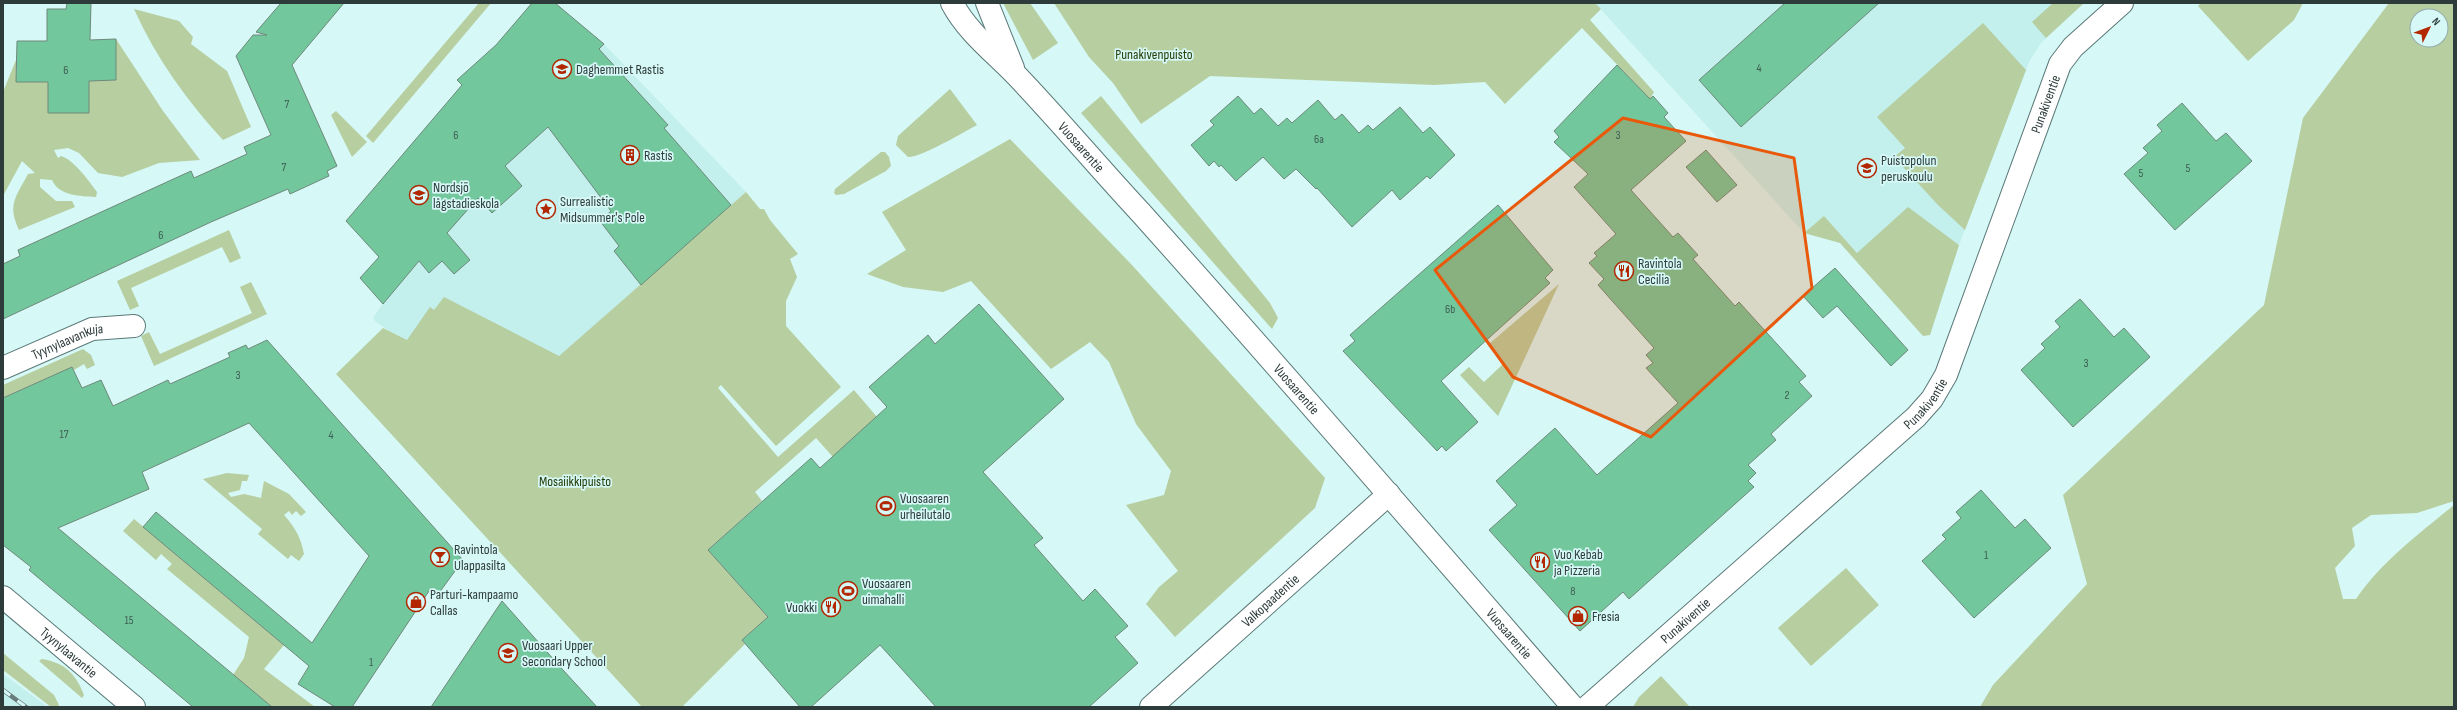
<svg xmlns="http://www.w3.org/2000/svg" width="2457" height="710" font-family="'Sofia Sans Condensed',sans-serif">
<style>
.built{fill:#c3efed}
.green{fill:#b7cea0;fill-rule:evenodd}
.building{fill:#72c79d;stroke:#6f897b}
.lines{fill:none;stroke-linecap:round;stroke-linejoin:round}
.street-casing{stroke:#5a7978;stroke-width:24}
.secondary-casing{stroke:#5a7978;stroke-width:24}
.street{stroke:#fff;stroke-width:22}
.secondary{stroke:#fff;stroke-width:22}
.rail-casing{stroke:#687c7c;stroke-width:4.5}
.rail{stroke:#d6f8f6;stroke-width:3;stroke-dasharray:9;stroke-linecap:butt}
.marked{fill:#e8590c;fill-opacity:0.2;stroke:#e8590c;stroke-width:3;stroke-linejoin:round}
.labels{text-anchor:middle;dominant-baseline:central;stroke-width:3.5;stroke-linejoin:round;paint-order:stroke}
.number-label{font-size:12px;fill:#3f5e54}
.park-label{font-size:14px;fill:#273c06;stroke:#d6f8f6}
.poi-label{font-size:14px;fill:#2e3b3b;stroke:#d6f8f6;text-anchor:start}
.street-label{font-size:14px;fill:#2e3b3b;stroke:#d6f8f6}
</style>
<rect width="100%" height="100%" fill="#d6f8f6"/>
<!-- built -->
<g class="built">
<polygon points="532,3 555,3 604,44 746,192 515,395 391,332 376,322 373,318 383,303 360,278 379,257 346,221 462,85 457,80 484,56 486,57"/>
<polygon points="1595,3 2084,3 2041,43 2030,60 1959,245 1930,335 1824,216 1804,233"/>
<polygon points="3,674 37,699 47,707 3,707"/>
</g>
<!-- green -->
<g class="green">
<polygon points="479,3 491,3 373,143 366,136"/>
<polygon points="1003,3 1030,3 1058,43 1033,60"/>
<polygon points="1054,3 1595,3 1601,9 1590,20 1654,92 1650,99 1582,28 1505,104 1485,82 1434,85 1210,76 1141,124 1113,83 1089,57"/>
<polygon points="2053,3 2084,3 2046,38 2032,22"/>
<polygon points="2201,3 2303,3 2294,20 2248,61 2198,6"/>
<path d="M2389 3H2454V501L2417 513 2371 515 2352 528 2355 546 2335 568 2343 599H2356C2381 562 2420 533 2454 505V707H1980L1993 685 2087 584 2063 495 2264 305 2303 118ZM2417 16H2441V40H2417Z"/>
<path d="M134 9 179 21 193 37 191 44 227 71 251 127 223 140C187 101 156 58 134 9Z"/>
<polygon points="1983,23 2026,70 1965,230 1938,205 1894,157 1905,148 1877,117"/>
<path d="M116 39 163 111 200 160 159 163 122 177 98 173 79 153 68 148 54 150 58 158 61 156C74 160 89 181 97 192L96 197C80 196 59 196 52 180L40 179V187L56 201H72L75 207 19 230C7 204 16 197 28 174L35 173 22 161 3 196V92L16 60 17 82H48V113H89V81L116 80Z"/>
<path d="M950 89 977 125C964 132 920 158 908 157L896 145 898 136Z"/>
<polygon points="1101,96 1270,303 1278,318 1272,329 1081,113"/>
<polygon points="336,111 367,142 352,157 331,115"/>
<polygon points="1010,139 1131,264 1325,478 1315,508 1175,637 1146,604 1159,587 1178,571 1126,505 1164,495 1171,471 1136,424 1109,362 1090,342 1051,369 971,281 943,292 903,287 867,274 906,250 882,212"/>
<polygon points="881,152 885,152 889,157 891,166 886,171 844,194 836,195 834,193 835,189"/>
<polygon points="746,192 760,209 764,209 770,220 798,254 790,259 797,277 786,301 786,326 841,387 776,446 721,385 718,388 778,457 854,390 877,417 833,457 816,438 755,492 762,501 708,550 768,617 742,640 745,644 682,707 642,707 336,374 383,328 407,340 430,307 434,310 444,297 559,356"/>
<polygon points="1908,207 1959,245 1930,335 1923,336 1840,243 1804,233 1824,216 1857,253"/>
<polygon points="229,230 241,258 230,263 222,247 131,288 139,306 130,310 117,281"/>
<polygon points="251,282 267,314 154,366 141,336 149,332 160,354 252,313 240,287"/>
<polygon points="1559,284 1498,416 1460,375 1469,367 1484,382 1502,365 1489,344"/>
<polygon points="83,349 91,355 95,365 87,369 84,364 74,370 72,367 3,398 3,385"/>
<path d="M227 473 249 475 247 481H242L240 490 228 493 231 497 244 494 261 498 264 481 289 494 306 512 301 516 296 511 292 515 289 511 284 515C295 527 301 538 304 554L299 561 291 555 288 559 258 534 262 529 203 479Z"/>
<polygon points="134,519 284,645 264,669 315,707 272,707 233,675 244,658 249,637 167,569 172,564 161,554 156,560 123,531"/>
<polygon points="1846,568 1879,605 1811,666 1778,628"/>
<polygon points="3,653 54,695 59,705 57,707 51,707 3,670"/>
<path d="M42 659C65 663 75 673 84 695L82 698 39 661Z"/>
<polygon points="1661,676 1690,707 1633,707 1639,697"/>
</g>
<!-- building -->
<g class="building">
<polygon points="67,3 91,3 90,40 116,39 116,80 89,81 89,113 48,113 48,82 16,82 17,41 47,41 47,9 66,9"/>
<polygon points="281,3 344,3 292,65 337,166 327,171 329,176 290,194 288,189 211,222 3,319 3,264 20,256 18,250 191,171 194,178 247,154 244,147 271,135 236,56 253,35 267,35 256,32"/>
<polygon points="532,3 555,3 604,44 599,49 668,125 664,128 731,205 641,285 614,251 619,246 600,221 611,211 548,127 505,166 522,186 492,213 478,198 447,233 470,260 454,274 442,261 429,273 419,261 383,304 360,278 379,257 346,221 462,85 457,80 496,45"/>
<polygon points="1785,3 1879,3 1741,127 1699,80"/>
<polygon points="1617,65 1650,99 1653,96 1668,113 1664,117 1686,141 1631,190 1673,237 1678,233 1698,255 1693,259 1735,306 1739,302 1806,376 1799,382 1812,396 1771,434 1776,440 1748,465 1756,473 1748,481 1754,487 1629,599 1623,592 1580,631 1489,530 1517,505 1496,481 1555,428 1597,475 1678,403 1646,368 1653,363 1646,355 1654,348 1598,285 1604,279 1589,263 1597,256 1594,253 1616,234 1574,187 1588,174 1554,142 1559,137 1554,131"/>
<polygon points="1238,96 1254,114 1261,108 1278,126 1287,118 1292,123 1318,100 1335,120 1342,114 1359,133 1368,125 1373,130 1400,107 1423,133 1430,127 1455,155 1430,179 1427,176 1400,200 1392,190 1352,227 1317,188 1316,189 1296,169 1284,179 1263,157 1236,181 1221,165 1219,167 1214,161 1209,166 1191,145 1214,125 1210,121"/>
<polygon points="2182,103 2216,141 2226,133 2252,161 2175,230 2124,174 2148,153 2143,148 2162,131 2157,125"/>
<polygon points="1706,150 1737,185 1717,202 1686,167"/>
<polygon points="1498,205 1553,270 1545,278 1550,283 1441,381 1478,422 1446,451 1442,446 1437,451 1343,351 1355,341 1350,335"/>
<polygon points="1835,268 1908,350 1891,366 1837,306 1823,318 1803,296"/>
<polygon points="2080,299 2114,337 2124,328 2150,357 2073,427 2021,370 2045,348 2041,344 2060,327 2055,321"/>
<polygon points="979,304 1064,399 983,472 1043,538 1034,545 1083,601 1095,589 1128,626 1115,637 1138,663 1089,707 936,707 880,645 811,707 800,707 742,640 768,617 708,550 811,458 820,468 887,407 869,387 928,335 935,344"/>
<polygon points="267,340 463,560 439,593 431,588 352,707 335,707 298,684 309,666 143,527 156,512 312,643 369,556 249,423 142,472 149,489 58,528 272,707 193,707 29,570 31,567 3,545 3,398 72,367 82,388 101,380 113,406 168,380 170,384 230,357 228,353 246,345 248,349"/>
<polygon points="1981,490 2015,528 2025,519 2051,548 1974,618 1922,561 1946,539 1942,535 1961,518 1956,512"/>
<polygon points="502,601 563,670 597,707 431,707"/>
</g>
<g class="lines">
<defs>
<g id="street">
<path id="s1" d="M3 368 92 329 134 326"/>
<path id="s2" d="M1151 707 1389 494"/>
<path id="s3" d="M1587 707 1916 417 1932 399 1946 375 2060 64 2073 47 2122 3"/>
</g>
<g id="secondary">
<path id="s4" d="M952 3C968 33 994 52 1017 76 1060 121 1099 168 1141 213 1287 376 1430 542 1573 707"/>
<polyline points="987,3 1013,68"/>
<path id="s5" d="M3 597 134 707"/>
</g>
</defs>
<!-- street casing -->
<use href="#street" class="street-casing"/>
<!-- secondary casing -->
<use href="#secondary" class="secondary-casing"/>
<!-- street -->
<use href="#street" class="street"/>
<!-- secondary -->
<use href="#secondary" class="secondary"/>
<defs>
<polyline id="rail" points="3,690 26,707"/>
</defs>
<!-- rail casing -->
<use href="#rail" class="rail-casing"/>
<!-- rail -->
<use href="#rail" class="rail"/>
</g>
<!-- marked area -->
<path class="marked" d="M1623 118 1794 158 1812 288 1651 437 1513 377 1435 270Z"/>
<!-- icons -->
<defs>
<symbol id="school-ring" viewBox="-11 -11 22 22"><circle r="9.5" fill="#d6f8f6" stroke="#b22600" stroke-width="1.5"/><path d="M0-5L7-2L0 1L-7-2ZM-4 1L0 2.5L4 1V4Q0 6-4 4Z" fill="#b22600"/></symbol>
<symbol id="building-ring" viewBox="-11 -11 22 22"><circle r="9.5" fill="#d6f8f6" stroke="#b22600" stroke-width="1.5"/><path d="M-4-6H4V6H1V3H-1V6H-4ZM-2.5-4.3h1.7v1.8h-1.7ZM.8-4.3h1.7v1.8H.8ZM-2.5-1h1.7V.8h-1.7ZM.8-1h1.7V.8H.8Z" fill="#b22600"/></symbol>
<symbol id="sight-ring" viewBox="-11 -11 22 22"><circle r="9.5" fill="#d6f8f6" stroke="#b22600" stroke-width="1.5"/><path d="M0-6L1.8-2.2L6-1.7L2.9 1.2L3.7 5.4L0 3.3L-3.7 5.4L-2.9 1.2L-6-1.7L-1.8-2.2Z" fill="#b22600"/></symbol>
<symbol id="restaurant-ring" viewBox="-11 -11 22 22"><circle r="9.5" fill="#d6f8f6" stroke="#b22600" stroke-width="1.5"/><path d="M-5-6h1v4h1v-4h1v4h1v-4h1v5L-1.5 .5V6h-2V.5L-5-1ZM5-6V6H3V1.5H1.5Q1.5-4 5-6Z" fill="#b22600"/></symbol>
<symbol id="stadium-ring" viewBox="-11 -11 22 22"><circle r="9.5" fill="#d6f8f6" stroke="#b22600" stroke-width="1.5"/><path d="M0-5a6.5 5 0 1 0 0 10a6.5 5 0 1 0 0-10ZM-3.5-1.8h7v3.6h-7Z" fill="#b22600"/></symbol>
<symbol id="bar-ring" viewBox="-11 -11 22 22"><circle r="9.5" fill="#d6f8f6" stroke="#b22600" stroke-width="1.5"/><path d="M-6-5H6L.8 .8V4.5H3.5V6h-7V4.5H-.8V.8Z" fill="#b22600"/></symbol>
<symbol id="shop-ring" viewBox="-11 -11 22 22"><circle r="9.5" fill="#d6f8f6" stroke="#b22600" stroke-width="1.5"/><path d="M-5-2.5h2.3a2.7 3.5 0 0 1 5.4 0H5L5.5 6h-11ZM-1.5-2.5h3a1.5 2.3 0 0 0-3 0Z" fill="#b22600"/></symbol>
</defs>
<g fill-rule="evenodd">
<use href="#school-ring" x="551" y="58" width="22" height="22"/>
<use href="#building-ring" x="619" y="144" width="22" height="22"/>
<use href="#school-ring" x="1856" y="157" width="22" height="22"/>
<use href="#school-ring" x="408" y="184" width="22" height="22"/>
<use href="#sight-ring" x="535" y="198" width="22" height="22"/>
<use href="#restaurant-ring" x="1613" y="260" width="22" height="22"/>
<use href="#stadium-ring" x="875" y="495" width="22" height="22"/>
<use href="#bar-ring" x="429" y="546" width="22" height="22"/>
<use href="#restaurant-ring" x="1529" y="551" width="22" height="22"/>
<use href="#stadium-ring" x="837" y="580" width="22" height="22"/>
<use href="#shop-ring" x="405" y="591" width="22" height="22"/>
<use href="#restaurant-ring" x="820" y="596" width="22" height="22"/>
<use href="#shop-ring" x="1567" y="605" width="22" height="22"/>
<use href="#school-ring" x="497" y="642" width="22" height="22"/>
</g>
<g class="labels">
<!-- number labels -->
<g class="number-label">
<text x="1759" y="68">4</text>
<text x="66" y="70">6</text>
<text x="287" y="104">7</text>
<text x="456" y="135">6</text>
<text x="1618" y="135">3</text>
<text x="1319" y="139">6a</text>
<text x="284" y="167">7</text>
<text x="2188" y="168">5</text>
<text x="2141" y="173">5</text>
<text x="161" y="235">6</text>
<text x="1450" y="309">6b</text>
<text x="2086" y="363">3</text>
<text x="238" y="375">3</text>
<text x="1787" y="395">2</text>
<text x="64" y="434">17</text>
<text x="331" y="435">4</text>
<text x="1986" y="555">1</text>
<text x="1573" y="591">8</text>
<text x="129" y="620">15</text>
<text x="371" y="662">1</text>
</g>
<!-- park labels -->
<g class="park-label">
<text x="1154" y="54">Punakivenpuisto</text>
<text x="575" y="481">Mosaiikkipuisto</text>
</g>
<!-- poi labels -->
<g class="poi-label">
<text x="576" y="69">Daghemmet Rastis</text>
<text x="644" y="155">Rastis</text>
<text x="1881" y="160">Puistopolun<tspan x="1881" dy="16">peruskoulu</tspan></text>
<text x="433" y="187">Nordsjö<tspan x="433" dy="16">lågstadieskola</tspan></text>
<text x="560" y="201">Surrealistic<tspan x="560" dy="16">Midsummer's Pole</tspan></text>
<text x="1638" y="263">Ravintola<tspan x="1638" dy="16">Cecilia</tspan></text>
<text x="900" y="498">Vuosaaren<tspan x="900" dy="16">urheilutalo</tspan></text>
<text x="454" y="549">Ravintola<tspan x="454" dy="16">Ulappasilta</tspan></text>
<text x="1554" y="554">Vuo Kebab<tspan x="1554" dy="16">ja Pizzeria</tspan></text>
<text x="862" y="583">Vuosaaren<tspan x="862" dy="16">uimahalli</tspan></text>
<text x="430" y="594">Parturi-kampaamo<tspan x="430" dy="16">Callas</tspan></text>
<text x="817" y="607" text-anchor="end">Vuokki</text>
<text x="1592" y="616">Fresia</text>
<text x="522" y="645">Vuosaari Upper<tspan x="522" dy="16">Secondary School</tspan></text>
</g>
<!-- street labels -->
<g class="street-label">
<text stroke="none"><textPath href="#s3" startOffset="779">Punakiventie</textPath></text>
<text stroke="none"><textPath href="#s4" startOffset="194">Vuosaarentie</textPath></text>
<text stroke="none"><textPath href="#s1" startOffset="70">Tyynylaavankuja</textPath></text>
<text stroke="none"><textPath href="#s4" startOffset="518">Vuosaarentie</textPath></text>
<text stroke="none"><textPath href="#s3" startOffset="455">Punakiventie</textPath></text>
<text stroke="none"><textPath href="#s2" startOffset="160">Valkopaadentie</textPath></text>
<text stroke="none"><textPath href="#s3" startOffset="131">Punakiventie</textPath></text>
<text stroke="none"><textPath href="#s4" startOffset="842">Vuosaarentie</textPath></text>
<text stroke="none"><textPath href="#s5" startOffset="86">Tyynylaavantie</textPath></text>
</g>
</g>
<!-- border -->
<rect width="2457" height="710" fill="none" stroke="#2e3b3b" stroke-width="8"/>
<!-- north arrow -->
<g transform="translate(2429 28) rotate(48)"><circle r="19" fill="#d6f8f6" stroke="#93acab"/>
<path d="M0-3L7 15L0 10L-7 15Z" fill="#b22600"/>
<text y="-6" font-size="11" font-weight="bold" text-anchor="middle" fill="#2e3b3b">N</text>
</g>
</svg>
